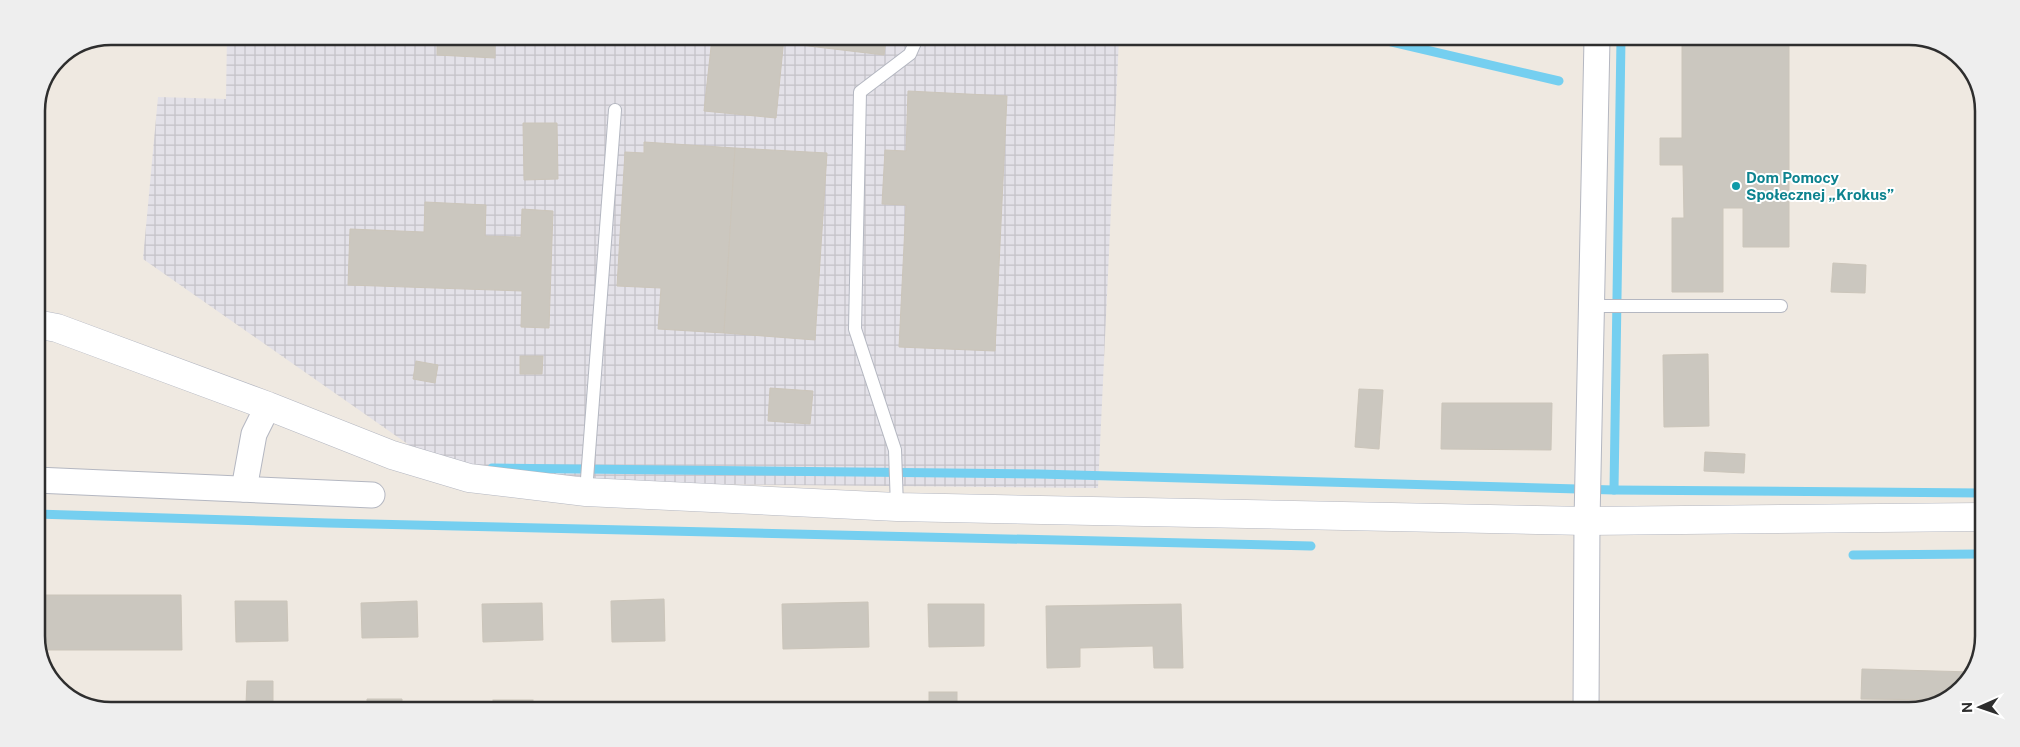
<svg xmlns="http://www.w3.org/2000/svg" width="2020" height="747" font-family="'Public Sans',sans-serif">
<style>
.industrial{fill:url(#industrial-grid)}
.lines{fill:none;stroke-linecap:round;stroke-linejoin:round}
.stream{stroke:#75cff0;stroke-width:9}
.building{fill:#cbc7bf;stroke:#cbc5ba}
.service-casing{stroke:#b4b7c1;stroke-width:14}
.minor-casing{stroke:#b4b7c1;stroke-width:27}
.tertiary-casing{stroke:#b4b7c1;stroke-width:29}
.service{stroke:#fff;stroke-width:12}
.minor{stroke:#fff;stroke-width:25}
.tertiary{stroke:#fff;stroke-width:28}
.culture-dot{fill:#0f9aa8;stroke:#fff;stroke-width:2}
.labels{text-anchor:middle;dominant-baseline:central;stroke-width:4;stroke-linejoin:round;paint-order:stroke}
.culture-label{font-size:15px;font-weight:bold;fill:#0d838f;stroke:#fff;text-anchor:start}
.rim{fill:none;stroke:#2e2e2e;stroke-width:2.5}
</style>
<defs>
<pattern id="industrial-grid" width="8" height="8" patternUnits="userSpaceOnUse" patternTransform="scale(1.25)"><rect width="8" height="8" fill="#e3e1e8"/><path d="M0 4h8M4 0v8" fill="none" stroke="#c3c1c7"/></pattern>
</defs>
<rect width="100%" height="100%" fill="#efe9e1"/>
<!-- industrial -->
<polygon class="industrial" points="227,36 1119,38 1098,488 462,482 143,259 158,97 226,99"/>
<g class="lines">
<!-- stream -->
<g class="stream">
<polyline points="1379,39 1559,81"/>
<polyline points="492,468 1039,474 1614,490 1981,493"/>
<polyline points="1614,490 1621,39"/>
<polyline points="36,514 328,523 1311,546"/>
<polyline points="1853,555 1981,554"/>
</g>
</g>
<!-- building -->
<g class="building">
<polygon points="437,37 495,37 495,58 437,55"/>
<polygon points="712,38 784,38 776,118 704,111"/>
<polygon points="801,38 886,38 884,55 800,45"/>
<polygon points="1682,40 1789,40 1789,247 1743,247 1743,208 1723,208 1723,292 1672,292 1672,218 1684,218 1683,165 1660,165 1660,138 1682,138"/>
<polygon points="908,91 1007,96 995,351 899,347 906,205 882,204 885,150 906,151"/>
<polygon points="523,123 557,123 558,179 524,180"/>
<polygon points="644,142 735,148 724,333 658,329 661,288 617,286 625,152 644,153"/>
<polygon points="735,148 827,153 815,340 724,333"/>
<polygon points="425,202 486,205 485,236 521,237 522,209 553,211 549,328 521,327 522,291 348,285 350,229 424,232"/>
<polygon points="1833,263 1866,265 1865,293 1831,292"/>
<polygon points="1708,354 1709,426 1664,427 1663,355"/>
<polygon points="520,356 543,356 542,374 520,374"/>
<polygon points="416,361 438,365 435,383 413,379"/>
<polygon points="770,388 813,391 810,424 768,421"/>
<polygon points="1359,389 1383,390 1379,449 1355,447"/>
<polygon points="1442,403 1552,403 1551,450 1441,449"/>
<polygon points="1705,452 1745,454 1744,473 1704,471"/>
<polygon points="36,595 181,595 182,650 40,650 36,641"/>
<polygon points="664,599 665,641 612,642 611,601"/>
<polygon points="235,601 287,601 288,641 236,642"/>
<polygon points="417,601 418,637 362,638 361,603"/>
<polygon points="868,602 869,647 783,649 782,604"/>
<polygon points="542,603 543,640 483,642 482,604"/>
<polygon points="928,604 984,604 984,646 929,647"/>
<polygon points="1181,604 1183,668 1154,668 1153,646 1080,648 1080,667 1047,668 1046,606"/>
<polygon points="1862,669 1972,672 1954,696 1940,700 1861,699"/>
<polygon points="247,681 273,681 273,702 285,702 285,707 240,707 240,704 246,704"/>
<rect x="929" y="692" width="28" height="17"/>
<polygon points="367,699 402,699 402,708 367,707"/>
<rect x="493" y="700" width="40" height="8"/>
<polygon points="80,702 124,702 124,707 87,707"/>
<polygon points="136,702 173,703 173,707 136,707"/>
<polygon points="841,704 877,704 877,709 841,708"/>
<polygon points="1859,707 1914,709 1859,711"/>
</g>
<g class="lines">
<defs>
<g id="service">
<polyline points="1591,306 1781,306"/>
<polyline points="586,492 615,110"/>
<polyline points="897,507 895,450 855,329 860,92 910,54 917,38"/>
</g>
<g id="minor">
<polyline points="36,480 372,495"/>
<polyline points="244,489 254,434 268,406"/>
<polyline points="1586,710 1587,521 1597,39"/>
</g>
<polyline id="tertiary" points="36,324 57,328 268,406 392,455 469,478 586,492 897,507 1587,521 1981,517"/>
</defs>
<!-- service casing -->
<use href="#service" class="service-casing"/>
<!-- minor casing -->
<use href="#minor" class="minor-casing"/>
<!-- tertiary casing -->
<use href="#tertiary" class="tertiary-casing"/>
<!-- service -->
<use href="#service" class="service"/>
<!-- minor -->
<use href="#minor" class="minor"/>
<!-- tertiary -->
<use href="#tertiary" class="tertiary"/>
</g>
<!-- markers -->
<circle class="culture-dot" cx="1736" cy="186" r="5"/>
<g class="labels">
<!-- culture labels -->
<g class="culture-label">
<text x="1746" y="177">Dom Pomocy<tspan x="1746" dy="17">Społecznej „Krokus”</tspan></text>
</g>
</g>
<!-- crop -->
<path d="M0 0H2020V747H0ZM111 45H1909A66 66 0 0 1 1975 111V636A66 66 0 0 1 1909 702H111A66 66 0 0 1 45 636V111A66 66 0 0 1 111 45Z" fill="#eee" fill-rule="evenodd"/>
<path class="rim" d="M111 45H1909A66 66 0 0 1 1975 111V636A66 66 0 0 1 1909 702H111A66 66 0 0 1 45 636V111A66 66 0 0 1 111 45Z"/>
<!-- north arrow -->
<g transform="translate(1980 707) rotate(268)" stroke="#ffffff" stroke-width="4" paint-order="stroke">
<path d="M0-4L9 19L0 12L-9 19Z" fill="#2e2e2e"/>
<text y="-8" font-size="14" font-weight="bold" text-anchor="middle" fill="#2e2e2e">N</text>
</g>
</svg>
